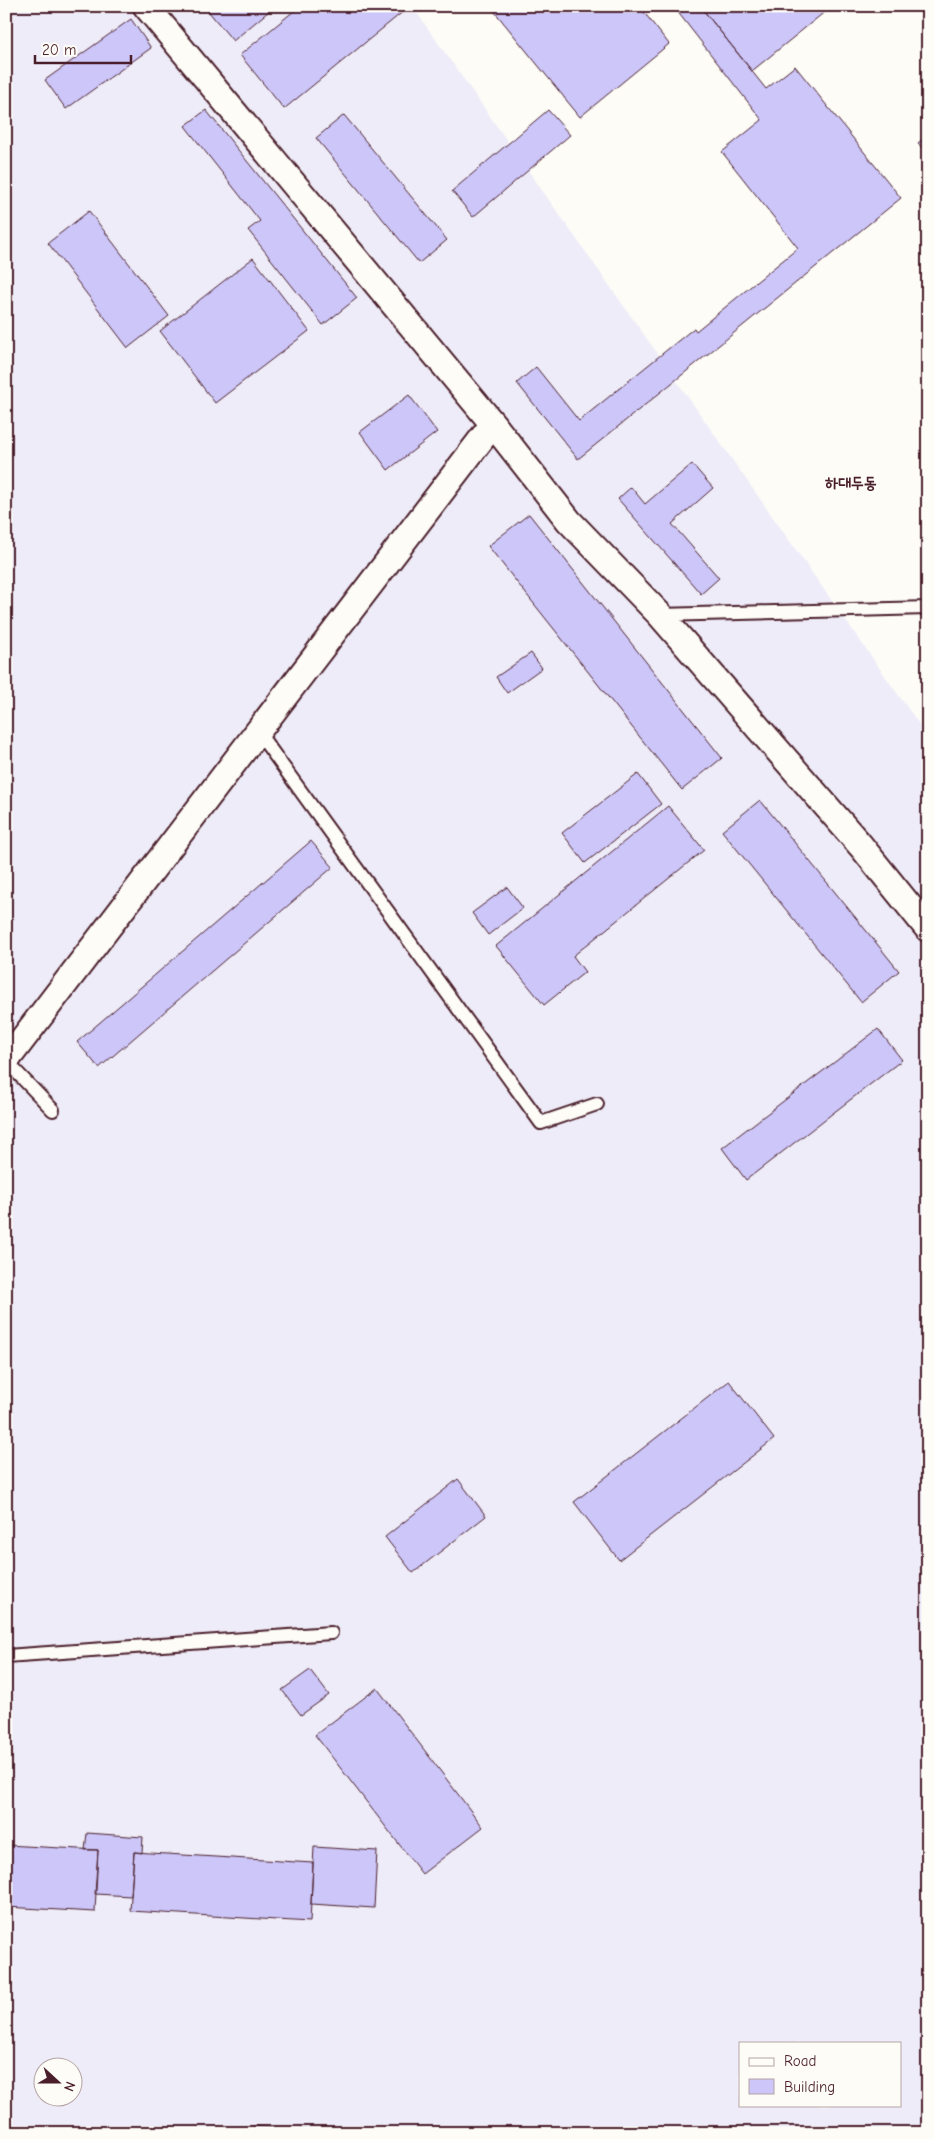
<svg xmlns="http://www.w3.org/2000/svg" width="934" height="2139" viewBox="0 0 934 2139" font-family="'Comic Neue','Poor Story',sans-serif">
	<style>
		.built { fill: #eeecf8; fill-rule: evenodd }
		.building { fill: #ccc6f9; stroke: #4a1f2b }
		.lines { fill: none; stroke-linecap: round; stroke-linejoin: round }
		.service-casing { stroke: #4a1f2b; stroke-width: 16 }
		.minor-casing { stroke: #4a1f2b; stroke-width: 29 }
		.service { stroke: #fdfcf7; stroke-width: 12 }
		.minor { stroke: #fdfcf7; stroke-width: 25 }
		.labels { text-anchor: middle; stroke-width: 5; stroke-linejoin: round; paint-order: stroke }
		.quarter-label { font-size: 16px; font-weight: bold; fill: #4a1f2b; stroke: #fdfcf7 }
	</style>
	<rect width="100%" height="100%" fill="#fdfcf7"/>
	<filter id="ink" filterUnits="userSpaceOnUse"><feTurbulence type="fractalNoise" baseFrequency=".02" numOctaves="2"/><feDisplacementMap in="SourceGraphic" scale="10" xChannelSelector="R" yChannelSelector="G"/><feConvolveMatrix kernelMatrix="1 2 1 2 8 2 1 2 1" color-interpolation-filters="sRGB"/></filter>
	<g filter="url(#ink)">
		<path class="built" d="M6,6H412L928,737V2133H6ZM740,2043H900V2105H740ZM42,2066H72V2096H42Z"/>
		<path class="building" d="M204,6H275L233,41Z
			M300,6H410L284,109L240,55Z
			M490,6H639L669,44L580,117Z
			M673,6H700L766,89L795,66L901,198L578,459L517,383L536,367L579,421L694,328L696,331L798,248L722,152L762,120Z
			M700,6H832L752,71Z
			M131,19L151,48L66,109L45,80Z
			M206,110L357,298L323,325L248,230L260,221L185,126Z
			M548,110L570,135L473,217L452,191Z
			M344,115L447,240L419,263L316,138Z
			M928,135V155L918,143Z
			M89,211L169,316L128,348L48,243Z
			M253,258L309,331L215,403L160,331Z
			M409,395L437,432L388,470L360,432Z
			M692,464L713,488L672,524L719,578L701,594L618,499L631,487L645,504Z
			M529,514L722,758L682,790L488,546Z
			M531,653L542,668L507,693L496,677Z
			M638,774L661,804L585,863L562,833Z
			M760,800L899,971L861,1002L722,831Z
			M668,806L704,850L573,956L585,972L544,1005L496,946Z
			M311,841L333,867L99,1068L77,1042Z
			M507,887L523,908L488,935L472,913Z
			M878,1029L902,1060L746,1180L722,1148Z
			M729,1381L774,1439L619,1560L574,1502Z
			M458,1479L486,1516L413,1573L385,1537Z
			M310,1670L329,1695L301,1715L282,1690Z
			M377,1688L483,1827L422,1874L315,1735Z
			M87,1833L143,1837L142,1853L134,1852L131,1896L95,1894L98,1850H85Z
			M6,1845L98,1850L95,1912L6,1907Z
			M314,1847L377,1851L374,1908L311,1904Z
			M134,1852L313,1863L310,1922L130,1911Z
			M252,2126L315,2131V2133H252Z"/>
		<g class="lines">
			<g class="service-casing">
				<path id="service" d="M660,615L928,608
					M258,732L541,1123L597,1104
					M6,1061L53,1110
					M6,1656L331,1633"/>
			</g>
			<g class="minor-casing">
				<path id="minor" d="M146,6L493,424L569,521L660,615L861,846L928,929
					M6,1061L493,424"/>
			</g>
			<use href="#service" class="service"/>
			<use href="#minor" class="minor"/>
		</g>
	</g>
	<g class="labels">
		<g class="quarter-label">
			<text x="851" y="488">하대두동</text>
		</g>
	</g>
	<rect width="934" height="2139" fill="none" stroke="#fdfcf7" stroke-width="25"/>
	<rect x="12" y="12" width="909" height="2114" fill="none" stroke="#4a1f2b" stroke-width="2" filter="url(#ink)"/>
	<rect x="739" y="2042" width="162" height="65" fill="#fdfcf7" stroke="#b5a4a5"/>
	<rect x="749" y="2058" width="25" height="8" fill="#fdfcf7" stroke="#b5a4a5"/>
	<text x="784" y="2066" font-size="15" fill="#4a1f2b">Road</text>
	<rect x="749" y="2079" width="25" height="15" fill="#ccc6f9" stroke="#b5a4a5"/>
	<text x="784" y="2092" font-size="15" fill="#4a1f2b">Building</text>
	<g transform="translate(58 2082) rotate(111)"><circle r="24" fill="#fdfcf7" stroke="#b5a4a5"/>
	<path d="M0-4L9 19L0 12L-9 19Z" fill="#4a1f2b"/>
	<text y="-8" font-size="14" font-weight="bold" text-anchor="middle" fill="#4a1f2b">N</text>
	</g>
	<path d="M35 55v8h96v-8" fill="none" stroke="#4a1f2b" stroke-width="2.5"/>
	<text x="42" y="55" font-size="15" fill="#4a1f2b" stroke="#fdfcf7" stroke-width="4" paint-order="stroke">20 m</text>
</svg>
